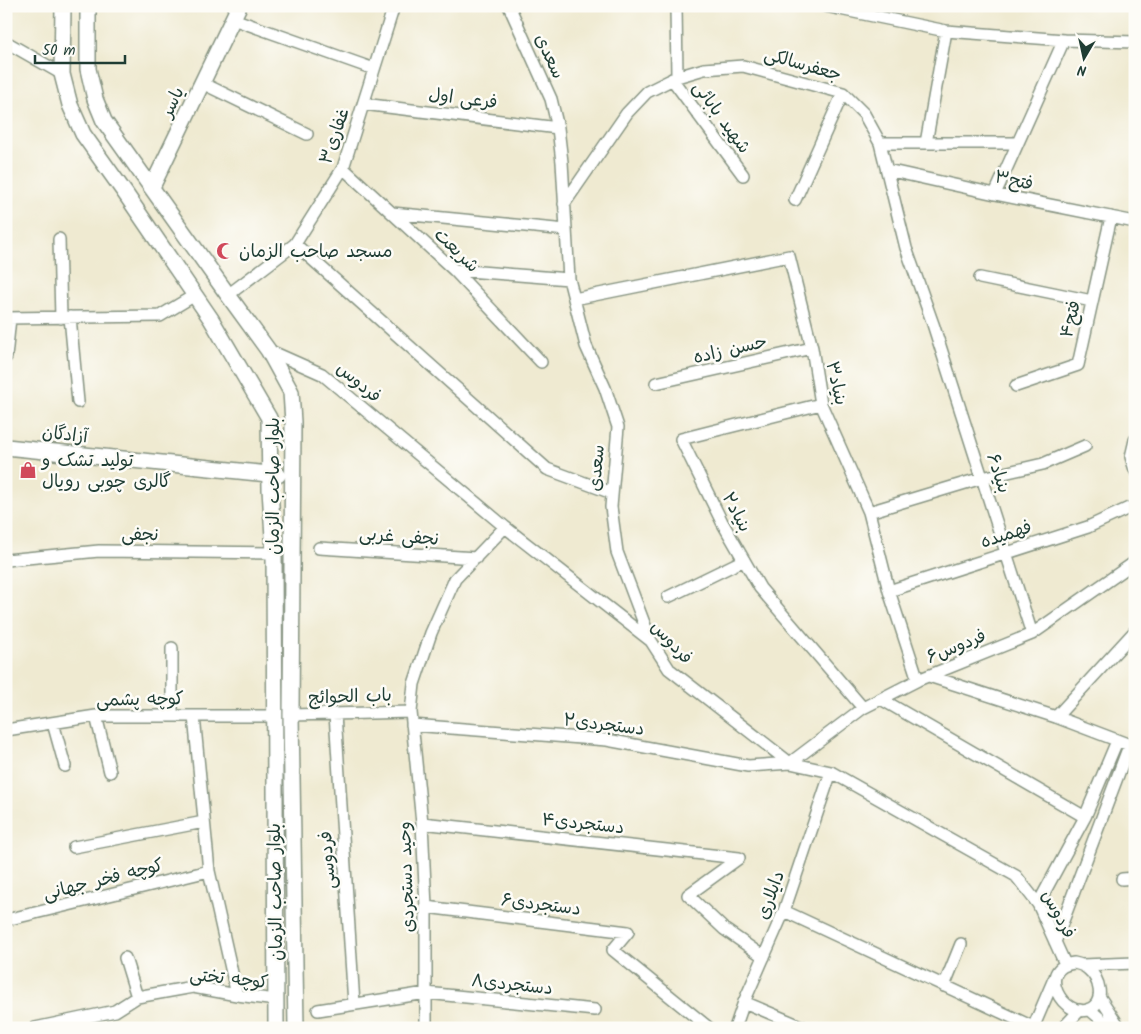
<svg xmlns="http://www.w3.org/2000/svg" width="1141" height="1034" viewBox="0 0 1141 1034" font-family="Kalam,'Playpen Sans Arabic',sans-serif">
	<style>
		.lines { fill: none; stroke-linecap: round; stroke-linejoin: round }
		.street-casing { stroke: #879482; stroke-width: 14 }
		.secondary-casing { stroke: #879482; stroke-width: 18 }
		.street { stroke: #fff; stroke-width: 11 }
		.secondary { stroke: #fff; stroke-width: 15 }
		.labels { text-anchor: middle; stroke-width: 5; stroke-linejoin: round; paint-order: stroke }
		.street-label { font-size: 18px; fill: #1f3d34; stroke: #fdfcf7 }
		.poi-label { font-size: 18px; fill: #1f3d34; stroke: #fdfcf7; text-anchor: start }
	</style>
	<rect width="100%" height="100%" fill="#fdfcf7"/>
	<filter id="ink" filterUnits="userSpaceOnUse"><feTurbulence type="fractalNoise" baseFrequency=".02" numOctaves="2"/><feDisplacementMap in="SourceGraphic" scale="10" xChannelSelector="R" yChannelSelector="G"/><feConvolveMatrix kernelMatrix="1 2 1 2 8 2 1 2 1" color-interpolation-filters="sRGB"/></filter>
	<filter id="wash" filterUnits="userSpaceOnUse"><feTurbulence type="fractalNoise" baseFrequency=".0096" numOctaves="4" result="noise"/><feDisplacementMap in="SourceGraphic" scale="20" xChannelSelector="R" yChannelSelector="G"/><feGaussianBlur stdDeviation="1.12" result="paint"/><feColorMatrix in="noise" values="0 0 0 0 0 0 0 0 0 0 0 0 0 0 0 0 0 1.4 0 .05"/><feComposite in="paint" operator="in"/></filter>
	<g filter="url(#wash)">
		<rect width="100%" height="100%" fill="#efead1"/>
	</g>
	<g filter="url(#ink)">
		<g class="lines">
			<g class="street-casing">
				<path id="street" d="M509,6L551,99L558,128L562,162L569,279L586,346L605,388L618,427L611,507L617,552L650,639
					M676,6L677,77
					M825,6L946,31L1064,40L1135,42
					M233,19L374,69
					M6,42L62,74
					M672,79L743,175
					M202,83L307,134
					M363,104L558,128
					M880,143H1018
					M926,143L946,31
					M343,168L454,270L541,362
					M887,170L995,194L1135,222
					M995,194L1064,40
					M795,200L843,93
					M564,204L627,113L647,92L677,77L704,69L743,66L843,93L864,114L880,143L906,248L933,324L1032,634
					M392,213L566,230
					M59,239L61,318
					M295,244L547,469L612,493
					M454,270L569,279
					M980,278L1092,301
					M228,295L295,244L343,168L394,6
					M574,299L789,256L812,348L821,404L869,512L889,591L918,680
					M70,317L78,402
					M6,318L160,316L195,295
					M268,350L322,374L505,527L651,641L669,669L790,763L831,772L1016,876L1038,904L1065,964
					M6,357L10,318
					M656,383L812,348
					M1016,386L1078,365L1111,217
					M821,404L681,439L722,522L760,588L863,708
					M1135,440L1131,457L1135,470
					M869,512L982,478L1043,464L1085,446
					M319,548L476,558
					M6,560L99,551L274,553
					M889,591L1088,527L1131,507
					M668,597L744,560
					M929,676L1056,717L1135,747
					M881,699L1085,817
					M335,714L354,1004
					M172,715V648
					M291,715L411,712
					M96,716L110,772
					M194,716L209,871L237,995
					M1056,717L1135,631
					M53,723L65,766
					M412,725L607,740L748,766L790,763
					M6,730L96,716H275
					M790,763L863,708L918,680L1032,634L1135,562
					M422,823L739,858
					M74,847L204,822
					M739,858L688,895L724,929L764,957
					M1122,879L1135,878
					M1038,904L1085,817L1117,741
					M426,907L628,932L613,950L709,1028
					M784,911L1033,1027
					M6,920L209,871
					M1055,942L1129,746
					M125,958L137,997
					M1074,963C1079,964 1084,965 1088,969C1099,978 1106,1001 1090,1009C1064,1021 1034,968 1074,963Z
					M1082,965L1135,963
					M944,986L961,944
					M1099,996L1120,1028
					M744,1002L805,1028
					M1089,1009L1111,1028
					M318,1010L426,993L595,1010
					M35,1028L115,1011L137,997L193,987L237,995L276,1000
					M426,1028V907L422,823L411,712L414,684L431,633L455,579L505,527
					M735,1028L744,1002L784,911L831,772
					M1033,1028L1054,979
					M1063,1028L1080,1010"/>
			</g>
			<g class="secondary-casing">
				<path id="secondary" d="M63,6L62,74L70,105L83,134L125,193L211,319L269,418L270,489L274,553L276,1028
					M88,6V69L95,99L104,121L228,295L268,350L291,392L293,422L291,715L296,1028
					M152,187L239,6
					M6,447L278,475"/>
			</g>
			<use href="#street" class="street"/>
			<use href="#secondary" class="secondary"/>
		</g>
	</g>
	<defs>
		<g id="mosque-bare" transform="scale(1.35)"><path d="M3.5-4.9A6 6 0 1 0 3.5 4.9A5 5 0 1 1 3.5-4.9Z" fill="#d1495b" stroke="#fdfcf7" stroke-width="2.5" paint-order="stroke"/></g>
		<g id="shop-bare" transform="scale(1.35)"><path d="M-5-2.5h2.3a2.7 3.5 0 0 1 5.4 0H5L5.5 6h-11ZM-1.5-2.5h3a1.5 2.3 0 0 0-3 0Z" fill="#d1495b" stroke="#fdfcf7" stroke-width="2.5" paint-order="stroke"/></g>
	</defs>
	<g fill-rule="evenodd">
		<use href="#mosque-bare" x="225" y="251"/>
		<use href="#shop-bare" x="28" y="470"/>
	</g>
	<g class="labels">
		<g class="street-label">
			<text transform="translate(550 56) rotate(65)" y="6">سعدی</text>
			<text transform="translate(803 64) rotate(16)" y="6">جعفرسالکی</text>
			<text transform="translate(463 98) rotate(7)" y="6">فرعی اول</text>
			<text transform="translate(172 102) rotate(-64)" y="6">یاسر</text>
			<text transform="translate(722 117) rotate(54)" y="6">شهید بابائی</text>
			<text transform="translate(334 136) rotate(-71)" y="6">غفاری۳</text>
			<text transform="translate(1014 180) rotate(12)" y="6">فتح۳</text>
			<text transform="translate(457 250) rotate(44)" y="6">شریعت</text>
			<text transform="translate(1070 319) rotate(-77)" y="6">فتح۴</text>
			<text transform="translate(730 349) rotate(-13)" y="6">حسن زاده</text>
			<text transform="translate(359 382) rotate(40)" y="6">فردوس</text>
			<text transform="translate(837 383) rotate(77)" y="6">بنیاد۳</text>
			<text transform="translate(65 434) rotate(6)" y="6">آزادگان</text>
			<text transform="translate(596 468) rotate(-85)" y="6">سعدی</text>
			<text transform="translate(999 473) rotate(72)" y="6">بنیاد۶</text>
			<text transform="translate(273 486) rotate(-90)" y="6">بلوار صاحب الزمان</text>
			<text transform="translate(737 512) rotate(62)" y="6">بنیاد۲</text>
			<text transform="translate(140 534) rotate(1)" y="6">نجفی</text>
			<text transform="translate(1006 534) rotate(-18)" y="6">فهمیده</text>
			<text transform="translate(399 536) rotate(4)" y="6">نجفی غربی</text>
			<text transform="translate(672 642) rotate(47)" y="6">فردوس</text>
			<text transform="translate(956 646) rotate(-22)" y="6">فردوس۶</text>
			<text transform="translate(350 696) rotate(-2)" y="6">باب الحوائج</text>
			<text transform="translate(140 699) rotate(-1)" y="6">کوچه پشمی</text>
			<text transform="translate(604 724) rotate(7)" y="6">دستجردی۲</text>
			<text transform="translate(583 823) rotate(6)" y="6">دستجردی۴</text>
			<text transform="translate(327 860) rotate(-94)" y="6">فردوسی</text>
			<text transform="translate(406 877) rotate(-92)" y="6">وحید دستجردی</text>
			<text transform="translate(103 879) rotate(-14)" y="6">کوچه فخر جهانی</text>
			<text transform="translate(275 892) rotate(-91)" y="6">بلوار صاحب الزمان</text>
			<text transform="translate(770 895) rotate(-70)" y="6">دایلاری</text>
			<text transform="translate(541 904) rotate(7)" y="6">دستجردی۶</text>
			<text transform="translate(1059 914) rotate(62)" y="6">فردوس</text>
			<text transform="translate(229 978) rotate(6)" y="6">کوچه تختی</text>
			<text transform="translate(512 984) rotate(6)" y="6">دستجردی۸</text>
		</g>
		<g class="poi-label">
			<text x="239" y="257">مسجد صاحب الزمان</text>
			<text x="42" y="466">تولید تشک و<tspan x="42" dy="21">گالری چوبی رویال</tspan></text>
		</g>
	</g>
	<rect width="1141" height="1034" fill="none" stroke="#fdfcf7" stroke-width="25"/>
	<g transform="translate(1084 58) rotate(189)" stroke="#fdfcf7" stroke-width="4" paint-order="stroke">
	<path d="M0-4L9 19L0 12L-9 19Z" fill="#1f3d34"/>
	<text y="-8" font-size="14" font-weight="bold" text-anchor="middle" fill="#1f3d34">N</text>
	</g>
	<path d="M35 55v8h90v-8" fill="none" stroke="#1f3d34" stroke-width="2.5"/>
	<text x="42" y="55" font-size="15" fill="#1f3d34" stroke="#fdfcf7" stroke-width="4" paint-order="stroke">50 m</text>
</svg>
